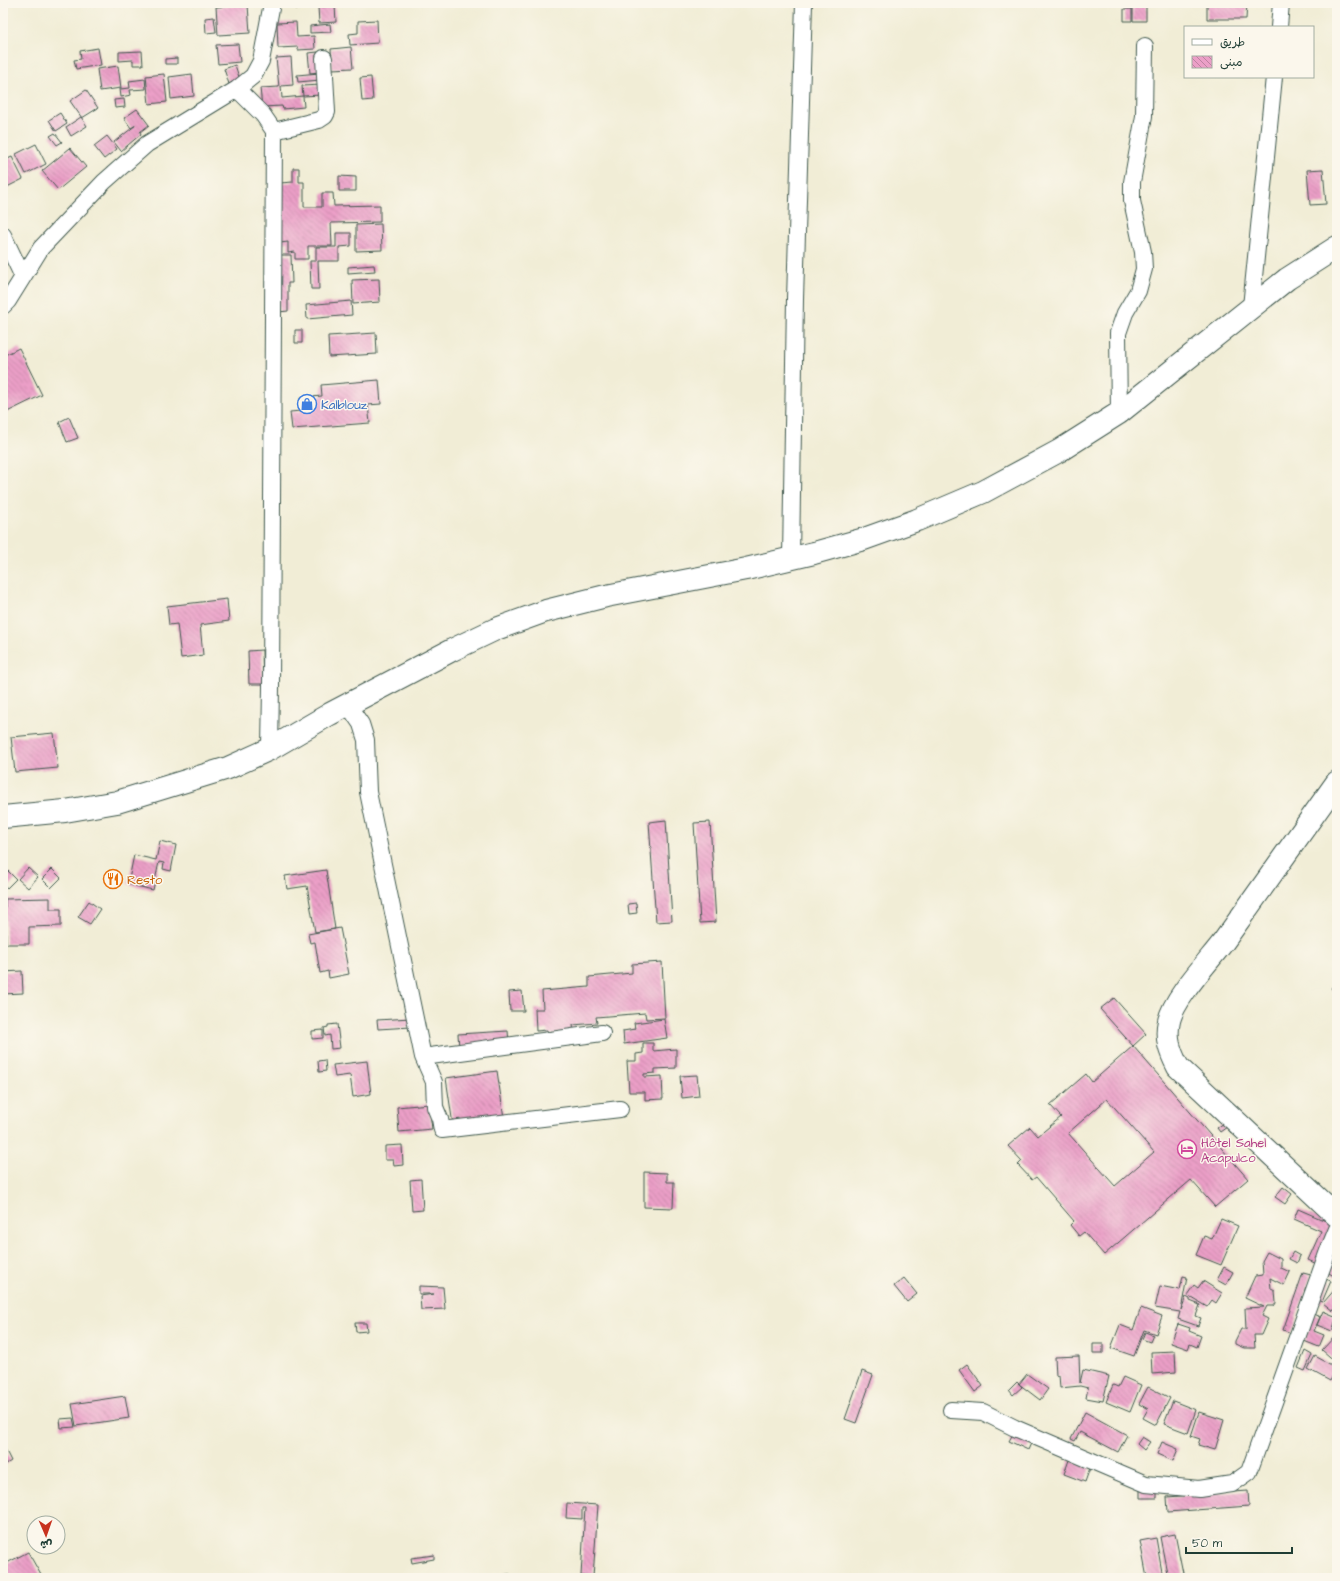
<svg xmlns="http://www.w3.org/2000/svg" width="1340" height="1581" viewBox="0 0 1340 1581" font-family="'Architects Daughter','Playpen Sans Arabic',sans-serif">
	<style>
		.building { fill: url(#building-back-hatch); fill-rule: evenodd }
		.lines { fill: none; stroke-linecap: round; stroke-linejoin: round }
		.minor-casing { stroke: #3e574c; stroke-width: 18 }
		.secondary-casing { stroke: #3e574c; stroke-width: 24 }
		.minor { stroke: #fff; stroke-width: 16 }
		.secondary { stroke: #fff; stroke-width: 22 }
		.labels { text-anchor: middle; stroke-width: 3; stroke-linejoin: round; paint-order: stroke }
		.shop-label { font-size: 13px; fill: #366cbe; stroke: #fbf7ec; text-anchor: start }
		.food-label { font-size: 13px; fill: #c56008; stroke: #fbf7ec; text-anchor: start }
		.hotel-label { font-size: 13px; fill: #b23c85; stroke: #fbf7ec; text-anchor: start }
	</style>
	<defs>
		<pattern id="building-back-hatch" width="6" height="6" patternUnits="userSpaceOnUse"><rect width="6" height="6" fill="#eb9fc7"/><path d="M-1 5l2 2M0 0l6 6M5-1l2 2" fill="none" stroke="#be83a2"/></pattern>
	</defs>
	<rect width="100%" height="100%" fill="#fbf7ec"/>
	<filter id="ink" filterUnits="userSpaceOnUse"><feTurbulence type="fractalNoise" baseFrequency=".025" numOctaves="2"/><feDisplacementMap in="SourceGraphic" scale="8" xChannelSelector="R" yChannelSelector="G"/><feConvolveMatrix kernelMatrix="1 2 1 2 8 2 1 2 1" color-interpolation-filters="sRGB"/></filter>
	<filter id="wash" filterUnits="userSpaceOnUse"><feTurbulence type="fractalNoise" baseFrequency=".012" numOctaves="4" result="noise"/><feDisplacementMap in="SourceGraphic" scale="16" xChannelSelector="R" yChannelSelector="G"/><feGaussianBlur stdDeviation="0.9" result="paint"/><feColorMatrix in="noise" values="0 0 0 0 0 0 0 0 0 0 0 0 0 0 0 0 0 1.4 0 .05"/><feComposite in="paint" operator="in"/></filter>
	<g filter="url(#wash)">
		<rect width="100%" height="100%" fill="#f1edd6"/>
		<g id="blocks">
			<path class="building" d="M294,3H312V7L295,9Z
				M1133,3H1146V21H1133Z
				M1207,3H1247L1246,19H1207Z
				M248,5L250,33L218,35L216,7Z
				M335,6L336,22L319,23L318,7Z
				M1124,9H1132V21H1124Z
				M214,17L216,32L206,33L205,18Z
				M377,20L378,43L350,45L349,34L358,33V21Z
				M296,22L297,37L314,36L315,49L298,50V47L278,48L277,23Z
				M330,24L331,32L310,33V26Z
				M238,44L240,62L218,64L216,45Z
				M351,47L353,68L332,69L331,49Z
				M98,48L101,65L76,69L74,60L81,59L80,51Z
				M142,51L143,65H133V60L119,61V52Z
				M318,52L320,72L310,73L308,53Z
				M291,57L293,85L281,86L282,98L303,96L304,107L283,109L282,106L262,107L260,88L279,87L276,58Z
				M177,58V64H165V59Z
				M235,65L240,80L229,84L224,69Z
				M118,66L121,88L100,91L97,69Z
				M319,73L320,80L298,82L297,75Z
				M164,74L167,102L149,104L146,76Z
				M192,74L194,96L171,99L169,77Z
				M371,77L373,100L362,101L360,78Z
				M145,79L146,89L130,90L131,95L121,97L120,89L130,88L129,81Z
				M321,85V95L303,96L302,86Z
				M86,90L98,108L82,118L70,101Z
				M124,99L125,107L115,108L114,100Z
				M137,109L149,125L140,132L141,134L121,151L114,142L136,125L131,128L124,118Z
				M60,113L67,124L56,131L49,120Z
				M81,117L87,126L71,136L66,127Z
				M55,133L62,142L57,145L50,136Z
				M107,136L117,149L104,159L94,146Z
				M36,144L46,164L26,174L16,154Z
				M70,148L86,167L58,190L42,171Z
				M12,157L23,179L3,189V161Z
				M293,168H299V182H304V207H322V193H333L334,206L380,205V222L331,223L332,246H308V259H295V252L288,253V242L280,243V183L293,182Z
				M1323,169L1326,204L1310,205L1307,170Z
				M339,176L356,177V191H339Z
				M381,224L382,250L356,251V225Z
				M336,233H351V246L339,247V261H318L319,289H311L310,261H316V247H336Z
				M278,255H291L292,283H288V311L279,312Z
				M374,265L375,271L348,273V267Z
				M379,279L380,302L353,304L352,280Z
				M351,301L352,315L307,319L306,305Z
				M295,330H302V343H295Z
				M376,333L377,354L329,357L328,336Z
				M19,348L42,395L3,414V356Z
				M379,380L381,404L368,405L370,423L292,429L290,412L301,411L300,398L322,396L321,385Z
				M69,417L78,438L67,442L59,422Z
				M227,599L229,621L200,625L203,655L181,658L177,624L169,625L167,606Z
				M262,650L263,684H249L248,651Z
				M54,733L58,768L15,772L11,737Z
				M666,820L672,921L656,922L649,822Z
				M710,822L716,922L700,923L694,823Z
				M160,841L176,845L171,871L163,869L164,863L159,862L153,890L128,884L134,855L156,860Z
				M28,868L38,877L28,888L18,879Z
				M52,869L61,878L51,888L42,879Z
				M326,870L335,929L315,932L307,886L287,889L285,876Z
				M8,871L16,879L7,888L3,884V876Z
				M50,898V909H61V926L29,927V944H6L5,899Z
				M89,901L100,909L90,924L78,917Z
				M636,903L637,913L629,914L628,904Z
				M340,928L349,974L329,978L328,971L320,973L315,942L310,943L308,934Z
				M662,962L665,1018L646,1019L645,1013L596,1017L597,1023L573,1025L574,1033L548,1035L547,1030L536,1031L535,1009H543L542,991L589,987V977L632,973V964Z
				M22,971L23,993L3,994V972Z
				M1337,982V995L1331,988Z
				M522,991L524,1011H510L509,992Z
				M1114,998L1146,1034L1133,1046L1100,1009Z
				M411,1018V1027L378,1029L377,1020Z
				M664,1019L667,1038L624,1044L623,1031L635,1029L634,1023Z
				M337,1024L340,1048L331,1049L330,1035L325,1036L324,1028L328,1027V1025Z
				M323,1030V1038L312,1039V1031Z
				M508,1031L509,1044L459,1047L458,1034Z
				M643,1043H653V1051L676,1049V1068L655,1069V1073L644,1074V1077L662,1076L663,1099L645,1100V1092H629L627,1061H636V1054L643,1053Z
				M1133,1046L1248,1179L1215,1207L1191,1180L1104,1255L1084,1232L1079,1236L1070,1225L1074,1221L1036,1177L1032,1180L1018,1165L1022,1161L1008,1146L1030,1127L1038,1136L1061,1117L1050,1105L1086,1074L1092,1082ZM1107,1099L1154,1152L1115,1186L1068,1133Z
				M325,1060L326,1071L319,1072L318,1061Z
				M367,1061L371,1094L353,1097L350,1075L335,1077L333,1065Z
				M497,1071L504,1118L453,1125L446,1078Z
				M697,1075L699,1096L682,1098L680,1076Z
				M429,1104L432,1129L399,1132L397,1107Z
				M1227,1121L1244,1125L1231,1133L1227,1127L1220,1132L1217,1128Z
				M402,1145L403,1165L394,1166L393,1160H385V1146Z
				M644,1172L667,1173V1182H674L673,1208L644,1207Z
				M421,1179L423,1210L412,1211L410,1180Z
				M1283,1187L1292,1194L1285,1204L1275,1197Z
				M1298,1209L1335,1225L1317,1264L1308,1260L1321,1231L1294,1219Z
				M1221,1219L1238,1226L1221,1265L1196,1255L1204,1236L1212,1239Z
				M1267,1252L1281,1259V1268L1290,1272L1284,1285L1270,1278L1271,1289L1275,1291L1276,1303L1274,1306H1267L1262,1316L1268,1319L1261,1335H1254L1255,1348H1244L1235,1344V1341L1241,1329H1246L1245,1308L1264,1307L1245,1298L1255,1276L1263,1275L1262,1261Z
				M1293,1252L1300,1256L1297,1263L1289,1259Z
				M1334,1253L1337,1255V1278L1324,1270Z
				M1224,1267L1233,1272L1226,1285L1217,1280Z
				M1303,1273L1311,1275L1291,1333L1283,1330Z
				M1183,1276L1187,1277L1181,1310L1186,1297L1190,1299V1301L1200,1305L1196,1316L1201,1318L1198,1326L1178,1319L1180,1312L1155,1308L1160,1286L1180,1290Z
				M904,1278L917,1294L907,1302L894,1286Z
				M1326,1279L1331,1281L1322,1302L1317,1300Z
				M1203,1281L1222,1293L1216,1303L1212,1300L1207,1307L1187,1295L1194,1285L1198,1288Z
				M419,1286L443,1287L445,1309L421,1310L420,1296L434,1294H419Z
				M1337,1287V1306L1333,1311L1323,1303Z
				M1141,1308L1162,1316L1156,1334L1144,1330L1134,1356L1111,1348L1120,1325L1133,1330Z
				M1323,1311L1337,1317L1332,1331L1317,1325Z
				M1311,1313L1320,1317L1314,1331L1324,1335L1319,1347L1304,1341L1309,1329L1305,1327Z
				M355,1323H366L367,1331L356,1332Z
				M1178,1324L1190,1328L1189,1331L1201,1336L1197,1347L1190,1344L1188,1349L1171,1343Z
				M1145,1332L1153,1335L1150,1342L1142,1339Z
				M1335,1336L1337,1338V1363L1322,1350Z
				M1093,1344H1103V1353H1093Z
				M1175,1351L1176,1372L1152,1374L1151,1352Z
				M1305,1351L1312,1355L1305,1371L1298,1368Z
				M1079,1356L1080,1383L1083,1370L1109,1376L1103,1401L1086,1398L1088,1388L1080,1386L1060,1388L1059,1375L1056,1376L1055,1357Z
				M1315,1356L1337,1368L1330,1381L1308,1369Z
				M967,1364L983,1386L975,1392L959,1370Z
				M862,1371L873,1375L856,1423L845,1419Z
				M1027,1374L1048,1389L1040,1400L1019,1384Z
				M1123,1377L1141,1385L1130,1412L1106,1402L1113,1385L1118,1387Z
				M1017,1382L1022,1387L1013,1395L1009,1390Z
				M1148,1387L1170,1398L1156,1425L1143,1418L1148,1409L1139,1404Z
				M125,1396L129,1418L76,1426L72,1404Z
				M1173,1401L1196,1410L1188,1433L1164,1424Z
				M1085,1412L1127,1435L1118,1452L1080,1432L1075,1441L1071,1439Z
				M1199,1412L1224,1420L1215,1450L1198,1445L1200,1439L1191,1436Z
				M73,1418L75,1427L61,1428L60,1419Z
				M1014,1432L1032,1441L1028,1450L1009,1441Z
				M1142,1437L1150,1442L1144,1450L1137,1444Z
				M1162,1442L1178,1449L1173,1461L1157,1454Z
				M3,1445L11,1461L3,1466Z
				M1069,1460L1090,1468L1085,1482L1064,1474Z
				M1140,1489H1157V1498H1140Z
				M1248,1491L1249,1506L1168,1512L1167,1497Z
				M567,1503L598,1505L593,1577L581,1576L585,1508H582V1519L566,1518Z
				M1175,1534L1184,1578H1168L1160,1537Z
				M1156,1538L1163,1578H1147L1140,1541Z
				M28,1552L41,1575L36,1578H10L9,1576L3,1578V1565Z
				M434,1555V1559L412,1563L411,1558Z
				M510,1574L511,1578H499V1575Z"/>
		</g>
	</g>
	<g filter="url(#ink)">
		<use href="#blocks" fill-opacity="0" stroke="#3e574c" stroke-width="1"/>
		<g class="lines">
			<g class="minor-casing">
				<path id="minor" d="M1279,27L1281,3
					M237,89L263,115L274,131L271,687L270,749
					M274,131L319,120L325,116L327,112L324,58
					M3,235L23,277
					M3,306L8,301L41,248L104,182L147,144L237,89L253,76L261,61L272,3
					M1251,307L1274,77
					M1119,413L1118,333L1125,313L1138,291L1144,269L1143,252L1132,201V182L1144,116L1145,46
					M791,558L795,299L804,3
					M348,705L361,724L366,740L368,792L423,1057L602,1033
					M423,1057L434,1082L435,1107L440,1119L442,1130L620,1109
					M951,1410L983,1412L1015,1428L1146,1484L1199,1489L1232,1484L1249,1472L1328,1251L1337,1229"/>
			</g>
			<g class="secondary-casing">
				<path id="secondary" d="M1337,782C1299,835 1262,888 1224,941C1209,961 1174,998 1169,1021C1165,1038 1170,1052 1178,1067L1337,1216
					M3,817L65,811L117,802L228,768L270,749L330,714L452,650L496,629L546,611L606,596L746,569L814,553L864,539L917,520L983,492L1059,451L1119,413L1287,279L1337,247"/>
			</g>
			<use href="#minor" class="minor"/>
			<use href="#secondary" class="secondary"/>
		</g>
	</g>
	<defs>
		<g id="shop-ring" transform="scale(1)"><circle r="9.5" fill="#fbf7ec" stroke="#3f7fe0" stroke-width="1.5"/><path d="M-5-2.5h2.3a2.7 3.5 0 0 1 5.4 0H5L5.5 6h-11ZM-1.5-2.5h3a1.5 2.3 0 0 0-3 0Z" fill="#3f7fe0"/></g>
		<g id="restaurant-ring" transform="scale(1)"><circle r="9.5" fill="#fbf7ec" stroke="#e8710a" stroke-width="1.5"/><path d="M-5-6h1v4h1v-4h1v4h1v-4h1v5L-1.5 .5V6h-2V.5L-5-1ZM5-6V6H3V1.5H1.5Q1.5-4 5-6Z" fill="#e8710a"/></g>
		<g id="hotel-ring" transform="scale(1)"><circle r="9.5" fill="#fbf7ec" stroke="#d1479c" stroke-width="1.5"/><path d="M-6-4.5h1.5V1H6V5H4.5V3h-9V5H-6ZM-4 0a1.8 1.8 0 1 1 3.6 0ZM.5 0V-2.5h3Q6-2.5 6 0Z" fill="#d1479c"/></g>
	</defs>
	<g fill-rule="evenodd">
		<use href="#shop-ring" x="307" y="404"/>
		<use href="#restaurant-ring" x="113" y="879"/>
		<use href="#hotel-ring" x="1187" y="1149"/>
	</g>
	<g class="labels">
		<g class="shop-label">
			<text x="321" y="409">Kalblouz</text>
		</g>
		<g class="food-label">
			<text x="127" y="884">Resto</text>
		</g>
		<g class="hotel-label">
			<text x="1201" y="1147">Hôtel Sahel<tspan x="1201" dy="15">Acapulco</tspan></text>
		</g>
	</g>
	<rect width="1340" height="1581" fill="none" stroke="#fbf7ec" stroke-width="16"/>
	<rect x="1184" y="26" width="130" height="52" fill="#fbf7ec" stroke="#a3ada2"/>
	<rect x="1192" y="39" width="20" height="6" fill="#ffffff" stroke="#a3ada2"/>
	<text x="1220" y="46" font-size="12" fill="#1f3d34">طريق</text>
	<rect x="1192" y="56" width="20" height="12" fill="url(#building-back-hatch)" stroke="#a3ada2"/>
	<text x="1220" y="66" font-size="12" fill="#1f3d34">مبنى</text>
	<g transform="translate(46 1535) rotate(178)"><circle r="19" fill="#fbf7ec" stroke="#a3ada2"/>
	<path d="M0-3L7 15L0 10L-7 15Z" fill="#c8321e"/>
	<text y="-6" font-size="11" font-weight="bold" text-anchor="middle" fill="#1f3d34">ش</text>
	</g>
	<path d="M1186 1547v6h106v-6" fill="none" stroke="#1f3d34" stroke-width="2"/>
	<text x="1192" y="1547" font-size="12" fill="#1f3d34" stroke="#fbf7ec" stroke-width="3" paint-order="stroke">50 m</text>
</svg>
